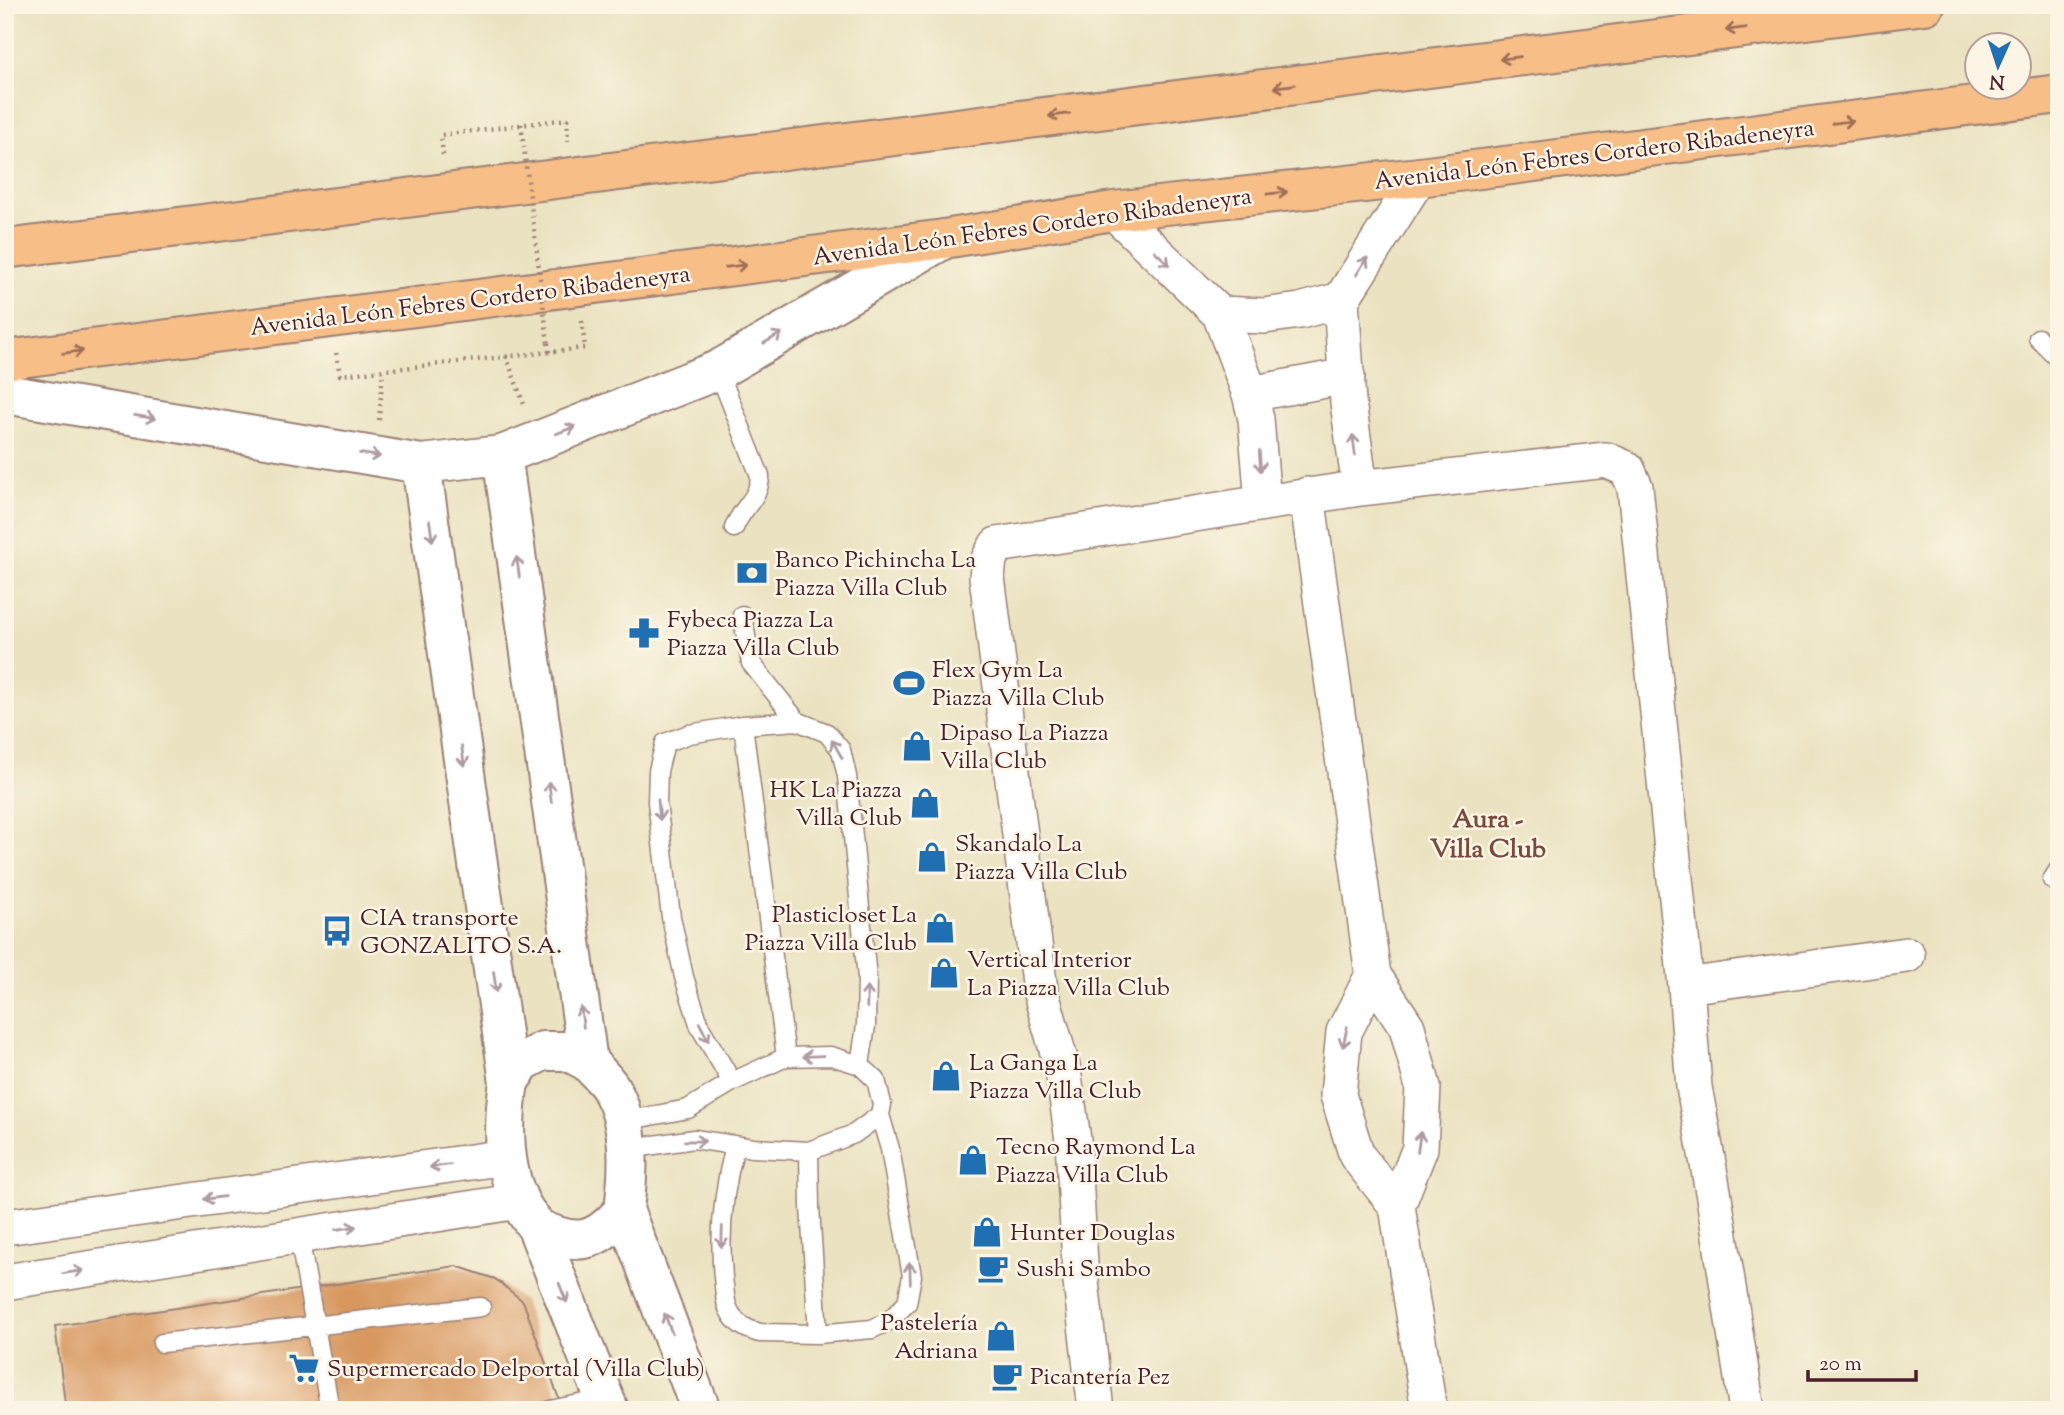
<svg xmlns="http://www.w3.org/2000/svg" width="2064" height="1415" viewBox="0 0 2064 1415" font-family="'Sorts Mill Goudy',serif">
	<style>
		.building { fill: #d8975f }
		.lines { fill: none; stroke-linecap: round; stroke-linejoin: round }
		.service-casing { stroke: #9a8076; stroke-width: 21 }
		.minor-casing { stroke: #9a8076; stroke-width: 38 }
		.tertiary-casing { stroke: #9a8076; stroke-width: 42 }
		.trunk-casing { stroke: #9a8076; stroke-width: 42 }
		.path { stroke: #9a8076; stroke-width: 4.5; stroke-dasharray: 2 5; stroke-linecap: butt }
		.service { stroke: #fff; stroke-width: 18 }
		.minor { stroke: #fff; stroke-width: 35 }
		.tertiary { stroke: #fff; stroke-width: 38 }
		.trunk { stroke: #f7be87; stroke-width: 38 }
		.path-bridge { stroke: #9a8076; stroke-width: 4.5; stroke-dasharray: 2 5; stroke-linecap: butt }
		.oneway { stroke: #a06e59 }
		.oneway2 { stroke: #ae9aa0 }
		.labels { text-anchor: middle; stroke-width: 5; stroke-linejoin: round; paint-order: stroke }
		.street-label { font-size: 24px; fill: #4a1f2b; stroke: #fcf5e5 }
		.poi-label { font-size: 24px; fill: #4a1f2b; stroke: #fcf5e5; text-anchor: start }
		.neighbourhood-label { font-size: 26px; font-weight: bold; fill: #7c493d; stroke: #fcf5e5 }
	</style>
	<rect width="100%" height="100%" fill="#fcf5e5"/>
	<filter id="ink" filterUnits="userSpaceOnUse"><feTurbulence type="fractalNoise" baseFrequency=".0143" numOctaves="2"/><feDisplacementMap in="SourceGraphic" scale="14" xChannelSelector="R" yChannelSelector="G"/><feConvolveMatrix kernelMatrix="1 2 1 2 8 2 1 2 1" color-interpolation-filters="sRGB"/></filter>
	<filter id="wash" filterUnits="userSpaceOnUse"><feTurbulence type="fractalNoise" baseFrequency=".00686" numOctaves="4" result="noise"/><feDisplacementMap in="SourceGraphic" scale="28" xChannelSelector="R" yChannelSelector="G"/><feGaussianBlur stdDeviation="1.57" result="paint"/><feColorMatrix in="noise" values="0 0 0 0 0 0 0 0 0 0 0 0 0 0 0 0 0 1.4 0 .05"/><feComposite in="paint" operator="in"/></filter>
	<g filter="url(#wash)">
		<rect width="100%" height="100%" fill="#eae2c0"/>
		<g id="blocks">
			<path class="building" d="M456,1266L495,1279L523,1301L563,1410H66L55,1326Z"/>
		</g>
	</g>
	<g filter="url(#ink)">
		<use href="#blocks" fill-opacity="0" stroke="#9a8076" stroke-width="2"/>
		<g class="lines">
			<g class="service-casing">
				<path id="service" d="M2038,338L2059,359
					M718,370L760,476C760,498 741,508 734,528
					M742,615L751,663L797,721
					M743,725L786,1057
					M2052,880L2059,869
					M732,1082L700,1027L684,977L671,917L657,802L658,771L665,743L689,734L743,725L797,721L827,733L841,750L847,776L867,978L866,1026L860,1065
					M624,1121L688,1109L732,1082L786,1057L831,1056L860,1065L876,1080L882,1104L880,1115L854,1134L809,1151L753,1148L694,1139L628,1149
					M735,1146C723,1191 718,1239 724,1286C725,1295 725,1304 730,1312C736,1324 747,1330 760,1333L818,1334L872,1329L889,1321L907,1303L912,1276L890,1149L880,1115
					M809,1151L810,1207L818,1334
					M299,1236L330,1410
					M162,1343L481,1307
					M550,1410L605,1399"/>
			</g>
			<g class="minor-casing">
				<path id="minor" d="M1113,211L1220,314L1250,394L1256,419L1263,502
					M1220,314L1264,316L1300,311L1341,300
					M1250,394L1347,376
					M1360,488L1348,402L1341,300L1419,177
					M1307,495L1373,975L1407,1027L1423,1087L1420,1148L1397,1206
					M1373,975L1344,1032L1338,1095L1357,1156L1397,1206L1429,1410
					M1686,986L1907,955
					M5,1227L507,1157
					M5,1282L519,1201
					M1096,1410L1081,1282L1073,1140L1063,1070L1040,990L987,577L989,559L997,545L1360,488L1606,460L1627,469L1635,487L1686,986L1694,1087L1714,1197L1747,1410"/>
			</g>
			<g class="tertiary-casing">
				<path id="tertiary" d="M5,394L421,464L502,455L718,370L944,239
					M502,455L588,1062C595,1070 604,1078 610,1087C632,1124 629,1169 624,1210L701,1410
					M421,464L509,1082C503,1121 502,1164 519,1200C523,1210 531,1219 537,1228L609,1410
					M509,1082L522,1062L543,1051H567L588,1062
					M537,1228C577,1247 595,1244 624,1210"/>
			</g>
			<g class="trunk-casing">
				<path id="trunk" d="M5,249L1925,5
					M5,360L944,239L1113,211L1419,177L2059,94"/>
			</g>
			<path class="path" d="M521,124L522,132
				M443,155L441,135L567,119L568,141
				M548,343L549,352
				M336,353L340,375L585,348L582,321
				M506,356L525,407
				M379,420L383,371"/>
			<use href="#service" class="service"/>
			<use href="#minor" class="minor"/>
			<use href="#tertiary" class="tertiary"/>
			<use href="#trunk" class="trunk"/>
			<path class="path-bridge" d="M522,132L548,343"/>
		</g>
		<defs><path id="oneway-shaft" d="M-6 0H5M1.5-3L5.5 0L1.5 3" fill="none" stroke-width="1.6" stroke-linecap="round" stroke-linejoin="round" transform="scale(1.75)"/></defs>
		<g class="oneway">
			<use href="#oneway-shaft" transform="translate(1736 29) rotate(173)"/>
			<use href="#oneway-shaft" transform="translate(1510 58) rotate(173)"/>
			<use href="#oneway-shaft" transform="translate(1284 86) rotate(173)"/>
			<use href="#oneway-shaft" transform="translate(1059 115) rotate(173)"/>
			<use href="#oneway-shaft" transform="translate(1843 122) rotate(-7)"/>
			<use href="#oneway-shaft" transform="translate(1277 193) rotate(-6)"/>
			<use href="#oneway-shaft" transform="translate(736 266) rotate(-7)"/>
			<use href="#oneway-shaft" transform="translate(73 352) rotate(-7)"/>
		</g>
		<g class="oneway2">
			<use href="#oneway-shaft" transform="translate(1162 258) rotate(44)"/>
			<use href="#oneway-shaft" transform="translate(1362 266) rotate(-58)"/>
			<use href="#oneway-shaft" transform="translate(773 338) rotate(-30)"/>
			<use href="#oneway-shaft" transform="translate(145 417) rotate(9)"/>
			<use href="#oneway-shaft" transform="translate(566 430) rotate(-21)"/>
			<use href="#oneway-shaft" transform="translate(1354 445) rotate(-97)"/>
			<use href="#oneway-shaft" transform="translate(370 455) rotate(9)"/>
			<use href="#oneway-shaft" transform="translate(1260 461) rotate(86)"/>
			<use href="#oneway-shaft" transform="translate(431 531) rotate(82)"/>
			<use href="#oneway-shaft" transform="translate(518 567) rotate(-98)"/>
			<use href="#oneway-shaft" transform="translate(837 749) rotate(-120)"/>
			<use href="#oneway-shaft" transform="translate(463 756) rotate(82)"/>
			<use href="#oneway-shaft" transform="translate(550 792) rotate(-98)"/>
			<use href="#oneway-shaft" transform="translate(659 810) rotate(84)"/>
			<use href="#oneway-shaft" transform="translate(495 982) rotate(82)"/>
			<use href="#oneway-shaft" transform="translate(867 997) rotate(-89)"/>
			<use href="#oneway-shaft" transform="translate(582 1017) rotate(-98)"/>
			<use href="#oneway-shaft" transform="translate(704 1032) rotate(63)"/>
			<use href="#oneway-shaft" transform="translate(1345 1037) rotate(102)"/>
			<use href="#oneway-shaft" transform="translate(813 1056) rotate(178)"/>
			<use href="#oneway-shaft" transform="translate(695 1141) rotate(1)"/>
			<use href="#oneway-shaft" transform="translate(1419 1142) rotate(-82)"/>
			<use href="#oneway-shaft" transform="translate(440 1166) rotate(172)"/>
			<use href="#oneway-shaft" transform="translate(214 1198) rotate(172)"/>
			<use href="#oneway-shaft" transform="translate(346 1228) rotate(-9)"/>
			<use href="#oneway-shaft" transform="translate(722 1237) rotate(92)"/>
			<use href="#oneway-shaft" transform="translate(73 1272) rotate(-9)"/>
			<use href="#oneway-shaft" transform="translate(910 1273) rotate(-92)"/>
			<use href="#oneway-shaft" transform="translate(563 1293) rotate(68)"/>
			<use href="#oneway-shaft" transform="translate(668 1323) rotate(-111)"/>
		</g>
	</g>
	<defs>
		<g id="bank-bare" transform="scale(2.415)"><path d="M-6-4H6V4H-6ZM0-2.3a2.3 2.3 0 1 0 0 4.6a2.3 2.3 0 1 0 0-4.6Z" fill="#1f6fb2" stroke="#fcf5e5" stroke-width="2.5" paint-order="stroke"/></g>
		<g id="pharmacy-bare" transform="scale(2.415)"><path d="M-2-6h4v4h4v4h-4v4h-4v-4h-4v-4h4Z" fill="#1f6fb2" stroke="#fcf5e5" stroke-width="2.5" paint-order="stroke"/></g>
		<g id="stadium-bare" transform="scale(2.415)"><path d="M0-5a6.5 5 0 1 0 0 10a6.5 5 0 1 0 0-10ZM-3.5-1.8h7v3.6h-7Z" fill="#1f6fb2" stroke="#fcf5e5" stroke-width="2.5" paint-order="stroke"/></g>
		<g id="shop-bare" transform="scale(2.415)"><path d="M-5-2.5h2.3a2.7 3.5 0 0 1 5.4 0H5L5.5 6h-11ZM-1.5-2.5h3a1.5 2.3 0 0 0-3 0Z" fill="#1f6fb2" stroke="#fcf5e5" stroke-width="2.5" paint-order="stroke"/></g>
		<g id="bus-bare" transform="scale(2.415)"><path d="M-5-6H5V4H4V6H2V4H-2V6H-4V4H-5ZM-3.5-4V0h7V-4ZM-3.5 1.2v1.5H-2V1.2ZM2 1.2v1.5H3.5V1.2Z" fill="#1f6fb2" stroke="#fcf5e5" stroke-width="2.5" paint-order="stroke"/></g>
		<g id="cafe-bare" transform="scale(2.415)"><path d="M-5.5-4.5H6V0H3Q3 3.5 0 3.5H-2.5Q-5.5 3.5-5.5 0ZM3-3.2v2h1.7v-2ZM-6 4.5H4V6H-6Z" fill="#1f6fb2" stroke="#fcf5e5" stroke-width="2.5" paint-order="stroke"/></g>
		<g id="supermarket-bare" transform="scale(2.415)"><path d="M-6-5.5h2.5l.6 2H6L4.5 2H-2.5L-4.4-4H-6ZM-1.5 3.2a1.3 1.3 0 1 0 .1 0ZM3 3.2a1.3 1.3 0 1 0 .1 0Z" fill="#1f6fb2" stroke="#fcf5e5" stroke-width="2.5" paint-order="stroke"/></g>
	</defs>
	<g fill-rule="evenodd">
		<use href="#bank-bare" x="752" y="573"/>
		<use href="#pharmacy-bare" x="644" y="633"/>
		<use href="#stadium-bare" x="909" y="683"/>
		<use href="#shop-bare" x="917" y="746"/>
		<use href="#shop-bare" x="925" y="803"/>
		<use href="#shop-bare" x="932" y="857"/>
		<use href="#shop-bare" x="940" y="928"/>
		<use href="#bus-bare" x="337" y="931"/>
		<use href="#shop-bare" x="944" y="973"/>
		<use href="#shop-bare" x="946" y="1076"/>
		<use href="#shop-bare" x="973" y="1160"/>
		<use href="#shop-bare" x="987" y="1232"/>
		<use href="#cafe-bare" x="993" y="1268"/>
		<use href="#shop-bare" x="1001" y="1336"/>
		<use href="#supermarket-bare" x="304" y="1368"/>
		<use href="#cafe-bare" x="1007" y="1376"/>
	</g>
	<g class="labels">
		<g class="street-label">
			<text transform="translate(1594 154) rotate(-7)" y="8">Avenida León Febres Cordero Ribadeneyra</text>
			<text transform="translate(1032 226) rotate(-8)" y="8">Avenida León Febres Cordero Ribadeneyra</text>
			<text transform="translate(470 300) rotate(-7)" y="8">Avenida León Febres Cordero Ribadeneyra</text>
		</g>
		<g class="poi-label">
			<text x="775" y="567">Banco Pichincha La<tspan x="775" dy="28">Piazza Villa Club</tspan></text>
			<text x="667" y="627">Fybeca Piazza La<tspan x="667" dy="28">Piazza Villa Club</tspan></text>
			<text x="932" y="677">Flex Gym La<tspan x="932" dy="28">Piazza Villa Club</tspan></text>
			<text x="940" y="740">Dipaso La Piazza<tspan x="940" dy="28">Villa Club</tspan></text>
			<text x="902" y="797" text-anchor="end">HK La Piazza<tspan x="902" dy="28">Villa Club</tspan></text>
			<text x="955" y="851">Skandalo La<tspan x="955" dy="28">Piazza Villa Club</tspan></text>
			<text x="917" y="922" text-anchor="end">Plasticloset La<tspan x="917" dy="28">Piazza Villa Club</tspan></text>
			<text x="360" y="925">CIA transporte<tspan x="360" dy="28">GONZALITO S.A.</tspan></text>
			<text x="967" y="967">Vertical Interior<tspan x="967" dy="28">La Piazza Villa Club</tspan></text>
			<text x="969" y="1070">La Ganga La<tspan x="969" dy="28">Piazza Villa Club</tspan></text>
			<text x="996" y="1154">Tecno Raymond La<tspan x="996" dy="28">Piazza Villa Club</tspan></text>
			<text x="1010" y="1240">Hunter Douglas</text>
			<text x="1016" y="1276">Sushi Sambo</text>
			<text x="978" y="1330" text-anchor="end">Pastelería<tspan x="978" dy="28">Adriana</tspan></text>
			<text x="327" y="1376">Supermercado Delportal (Villa Club)</text>
			<text x="1030" y="1384">Picantería Pez</text>
		</g>
		<g class="neighbourhood-label">
			<text x="1488" y="827">Aura -<tspan x="1488" dy="30">Villa Club</tspan></text>
		</g>
	</g>
	<rect width="2064" height="1415" fill="none" stroke="#fcf5e5" stroke-width="28"/>
	<g transform="translate(1998 66) rotate(183)"><circle r="33" fill="#fcf5e5" stroke="#b59f9b" stroke-width="2"/>
	<path d="M0-5L12 26L0 18L-12 26Z" fill="#1f6fb2"/>
	<text y="-10" font-size="19" font-weight="bold" text-anchor="middle" fill="#4a1f2b">N</text>
	</g>
	<path d="M1808 1370v10h108v-10" fill="none" stroke="#4a1f2b" stroke-width="3.5"/>
	<text x="1819" y="1370" font-size="21" fill="#4a1f2b" stroke="#fcf5e5" stroke-width="5" paint-order="stroke">20 m</text>
</svg>
